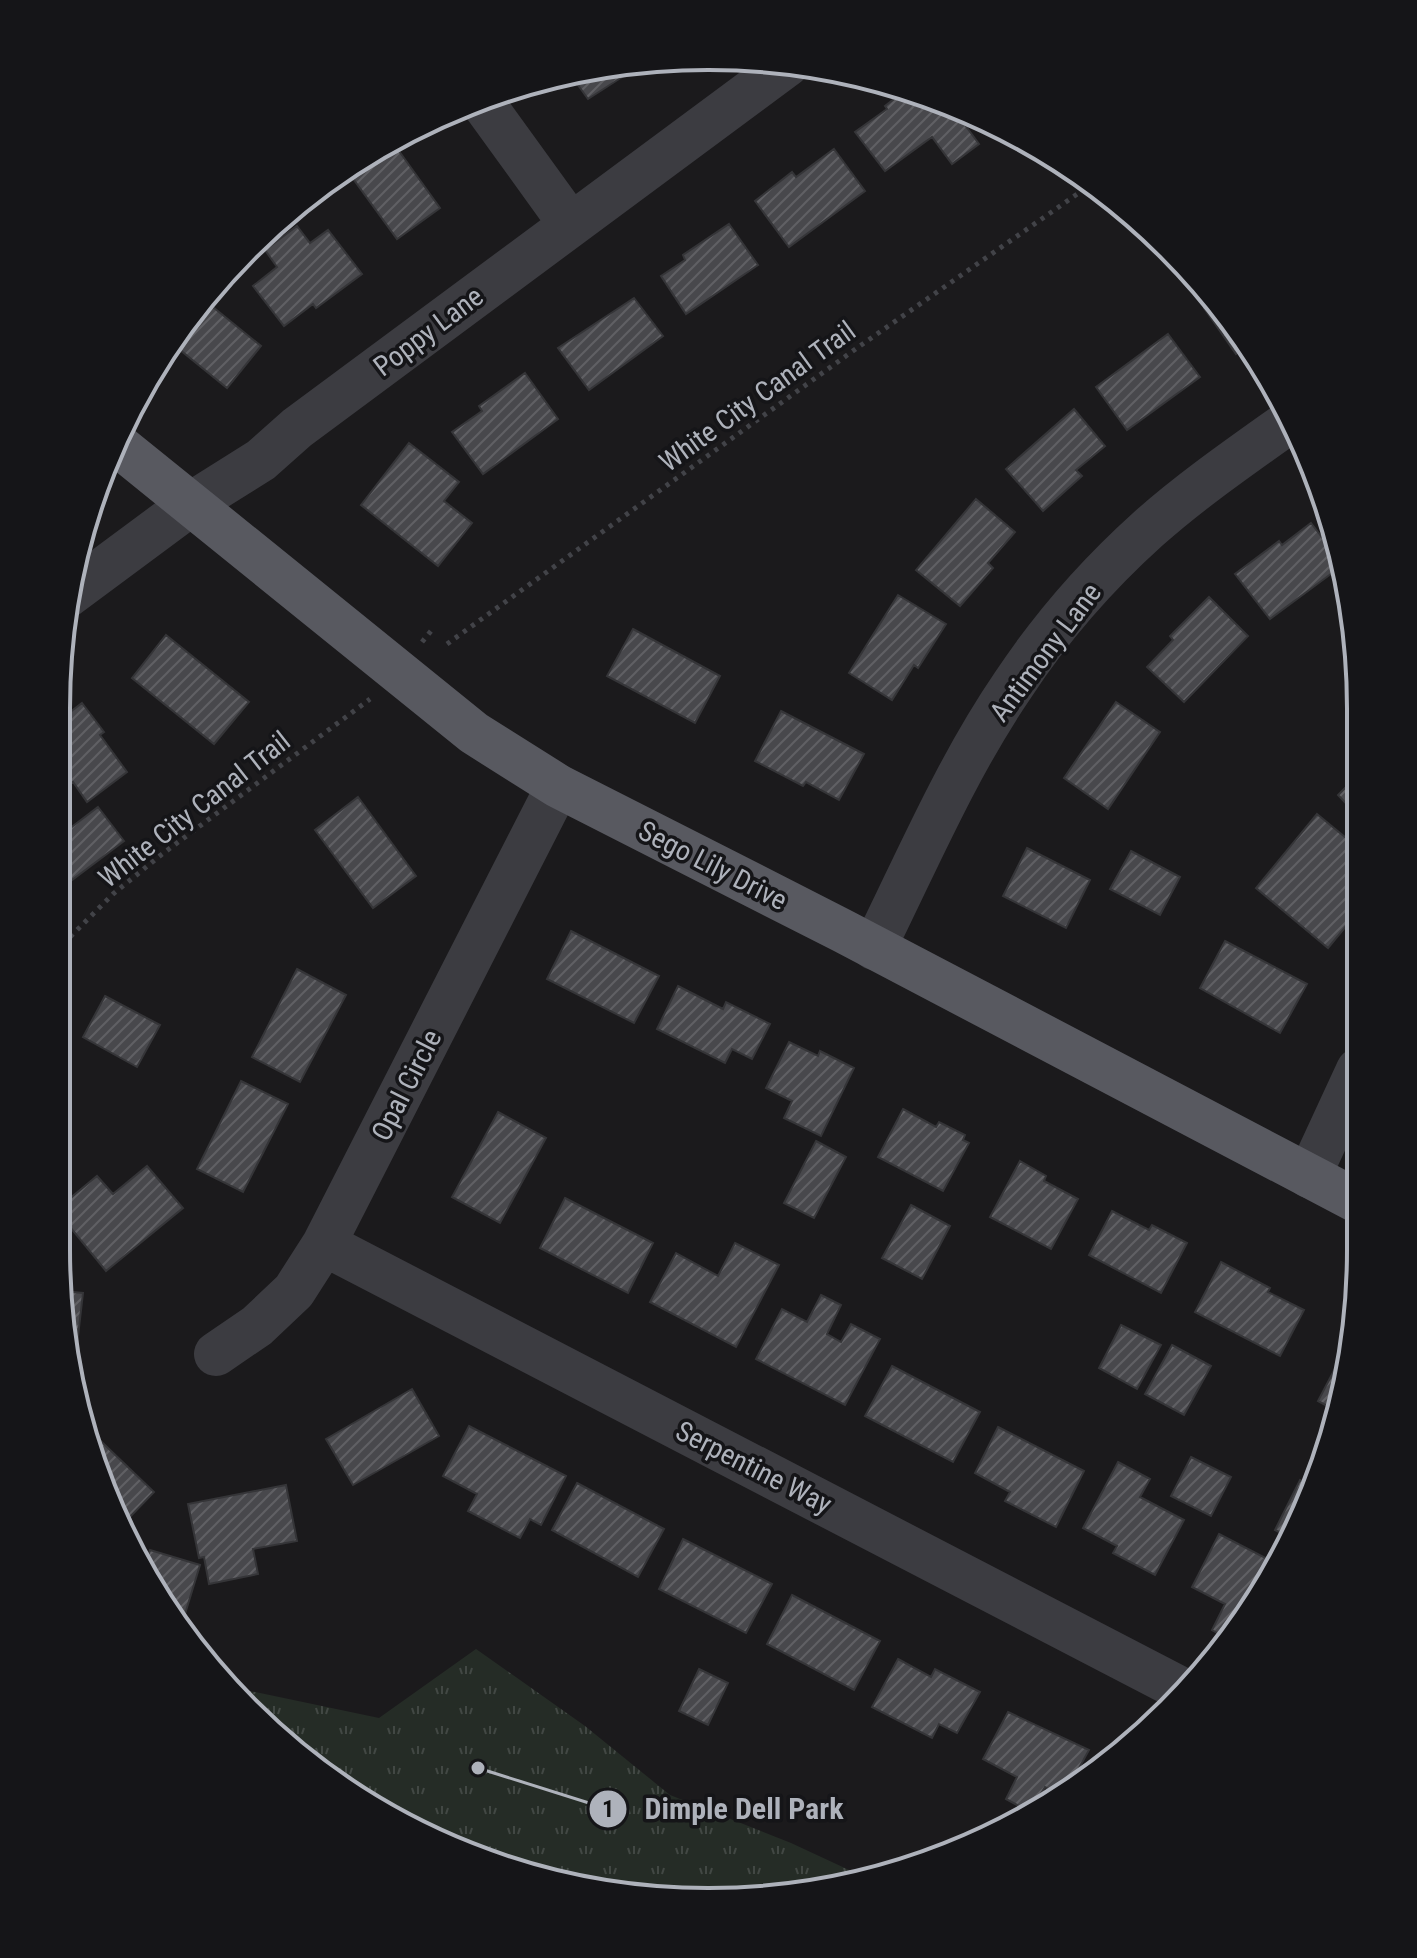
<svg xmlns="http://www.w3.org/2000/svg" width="1417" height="1958" viewBox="0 0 1417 1958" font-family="'Roboto Condensed',sans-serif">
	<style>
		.grass { fill: url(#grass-tufts) }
		.building { fill: url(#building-hatch); stroke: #353538; stroke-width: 2 }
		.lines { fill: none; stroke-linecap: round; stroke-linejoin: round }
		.path { stroke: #424348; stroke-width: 5; stroke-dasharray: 4 6; stroke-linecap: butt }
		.minor { stroke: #3c3c41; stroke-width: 44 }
		.major { stroke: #585960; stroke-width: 44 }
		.labels { text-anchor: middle; stroke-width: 7; stroke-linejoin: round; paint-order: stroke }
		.street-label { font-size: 28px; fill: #aeb2bb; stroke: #151518 }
		.rim { fill: none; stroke: #aeb2bb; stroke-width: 4 }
		.leader { fill: none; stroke: #aeb2bb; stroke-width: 3 }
		.callout-dot { fill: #aeb2bb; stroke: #151518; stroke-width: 3 }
		.mark-label { font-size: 24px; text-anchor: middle; font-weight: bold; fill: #111 }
		.callout-label { font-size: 30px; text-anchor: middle; font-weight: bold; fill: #aeb2bb; stroke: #151518; stroke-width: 7; stroke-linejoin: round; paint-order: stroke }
	</style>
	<defs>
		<pattern id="grass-tufts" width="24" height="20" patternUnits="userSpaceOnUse" patternTransform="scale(2)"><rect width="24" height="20" fill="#252c26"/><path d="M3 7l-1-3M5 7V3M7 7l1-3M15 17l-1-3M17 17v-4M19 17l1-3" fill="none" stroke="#424844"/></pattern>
		<pattern id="building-hatch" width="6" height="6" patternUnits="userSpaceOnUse" patternTransform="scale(2)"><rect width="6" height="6" fill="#48484c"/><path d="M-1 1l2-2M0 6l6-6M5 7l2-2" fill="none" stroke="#606064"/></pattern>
	</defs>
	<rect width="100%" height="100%" fill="#1b1a1c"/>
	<path class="grass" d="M476,1649L585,1726L670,1795L791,1843L862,1876L794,1896H623L420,1835L279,1740L231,1687L379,1718Z"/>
	<path class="building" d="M647,61L588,99L570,74L624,62Z
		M907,89L951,106L979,144L952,164L932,137L885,171L855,132L887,109L885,106Z
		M391,140L440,208L397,239L346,169Z
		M834,149L865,191L789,247L755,201L792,172L796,177Z
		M729,224L758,265L686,314L661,276L685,260L683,255Z
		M297,226L310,243L328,230L362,274L316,308L313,304L284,326L253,286L277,267L265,250Z
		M634,298L663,336L589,390L558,348Z
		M1214,301L1245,347L1236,354L1204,308Z
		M208,303L261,346L227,388L174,345Z
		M1168,334L1200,377L1127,430L1096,387Z
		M525,373L558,419L483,474L452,432L482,411L479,406Z
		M1074,409L1105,446L1076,470L1082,476L1043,511L1006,469Z
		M409,443L459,482L444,501L472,523L438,566L361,505Z
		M976,499L1015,532L988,563L993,568L960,606L916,570Z
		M1311,523L1334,553L1339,568L1270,619L1235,574L1279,541L1282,545Z
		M898,595L946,624L918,668L914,665L892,700L849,673Z
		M1209,597L1248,636L1184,702L1147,667L1173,640L1170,636Z
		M633,629L720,676L695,723L607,676Z
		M166,635L249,702L214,744L132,678Z
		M1116,702L1160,732L1108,809L1064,778Z
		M82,703L104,732L100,735L127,772L87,802L73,782L56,795V723Z
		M781,711L864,754L839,800L806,782L803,786L755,761Z
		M1356,777L1357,815L1338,795Z
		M358,797L416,876L373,908L315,830Z
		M98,807L124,841L72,880L56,860V839Z
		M1317,814L1357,847V913L1328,948L1256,888Z
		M1027,848L1090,880L1066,928L1003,896Z
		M1131,851L1180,877L1160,915L1110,889Z
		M571,931L659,976L634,1023L547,979Z
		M1225,941L1307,984L1280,1033L1200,988Z
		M297,969L346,995L300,1082L252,1057Z
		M678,986L723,1009L726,1002L770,1024L752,1059L732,1049L725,1063L657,1029Z
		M105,996L160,1025L137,1067L83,1037Z
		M789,1042L818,1056L820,1051L854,1068L821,1136L784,1118L792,1101L766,1088Z
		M241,1081L288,1104L243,1192L197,1169Z
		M903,1109L936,1127L939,1122L965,1135L963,1140L969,1143L943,1191L878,1157Z
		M498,1112L546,1138L500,1223L452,1197Z
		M816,1141L846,1157L814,1218L784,1203Z
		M1020,1161L1046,1176L1044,1181L1078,1199L1051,1249L990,1217Z
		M147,1166L183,1208L106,1271L56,1210L97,1176L113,1194Z
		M565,1198L653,1243L628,1293L540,1248Z
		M911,1205L950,1226L922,1279L882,1258Z
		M1112,1211L1149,1230L1152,1225L1187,1243L1161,1293L1089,1255Z
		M735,1243L779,1265L736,1347L650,1302L676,1253L718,1276Z
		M1221,1262L1270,1288L1268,1292L1304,1310L1280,1356L1195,1312Z
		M61,1291L83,1293L73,1380Z
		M821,1295L841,1305L827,1334L841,1342L851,1324L880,1339L845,1405L756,1359L782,1309L807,1322Z
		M1121,1325L1161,1345L1137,1389L1099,1368Z
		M1352,1336L1340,1413L1318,1401Z
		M1172,1345L1211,1366L1184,1415L1145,1394Z
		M892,1366L980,1412L953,1462L865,1416Z
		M412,1389L439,1436L353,1485L326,1439Z
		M83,1424L154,1492L125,1522L81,1425Z
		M469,1426L566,1476L541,1525L530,1519L520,1538L468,1511L477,1494L443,1476Z
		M998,1427L1084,1471L1056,1527L1005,1501L1010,1492L975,1473Z
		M1191,1457L1231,1477L1211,1516L1171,1496Z
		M1118,1462L1150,1479L1140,1497L1184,1520L1155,1575L1113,1553L1117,1546L1083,1528Z
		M1300,1480L1313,1487L1293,1539L1275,1530Z
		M577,1483L664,1529L638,1577L552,1530Z
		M286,1485L297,1541L253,1549L258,1574L209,1584L204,1557L199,1558L188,1504Z
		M1219,1534L1277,1564L1230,1640L1212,1630L1225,1604L1192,1587Z
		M683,1539L772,1584L746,1633L659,1589Z
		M150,1550L200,1565L185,1614L164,1607L145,1566Z
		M792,1595L880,1641L854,1690L767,1644Z
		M898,1659L931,1677L935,1669L980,1692L957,1733L939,1724L932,1738L872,1707Z
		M699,1669L728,1683L708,1725L679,1711Z
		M1008,1712L1089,1750L1069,1786L1058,1794L1045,1787L1030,1812L1006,1799L1017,1777L983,1759Z"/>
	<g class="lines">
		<path class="path" d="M422,642L431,631
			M447,644L857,348L1093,183
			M56,951L113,894L161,855L370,699"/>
		<path class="minor" d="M480,99L571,225
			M67,596L191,504L261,460L297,428L788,64
			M874,948C918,859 957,767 1013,685C1050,629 1098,574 1148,529C1193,489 1244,454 1293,419
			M1309,1176L1358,1070
			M324,1244L1185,1691
			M216,1354L257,1326L294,1291L324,1244L558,786"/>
		<path class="major" d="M119,446L474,733L558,786L843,931L1359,1202"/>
	</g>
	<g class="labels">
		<g class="street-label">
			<text transform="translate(428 331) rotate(-37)" y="10">Poppy Lane</text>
			<text transform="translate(757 396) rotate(-36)" y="10">White City Canal Trail</text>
			<text transform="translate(1045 652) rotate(-53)" y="10">Antimony Lane</text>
			<text transform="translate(194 809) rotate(-38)" y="10">White City Canal Trail</text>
			<text transform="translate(713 865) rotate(27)" y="10">Sego Lily Drive</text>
			<text transform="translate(406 1085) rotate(-63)" y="10">Opal Circle</text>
			<text transform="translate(754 1467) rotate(27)" y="10">Serpentine Way</text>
		</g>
	</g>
	<path d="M0 0H1417V1958H0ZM708 70H709A638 638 0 0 1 1347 708V1250A638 638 0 0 1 709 1888H708A638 638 0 0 1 70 1250V708A638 638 0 0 1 708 70Z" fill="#151518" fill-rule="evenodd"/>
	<path class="rim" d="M708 70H709A638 638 0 0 1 1347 708V1250A638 638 0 0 1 709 1888H708A638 638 0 0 1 70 1250V708A638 638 0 0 1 708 70Z"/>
	<path class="leader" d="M478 1768L608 1809"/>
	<g class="callout-dot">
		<circle cx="478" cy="1768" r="8"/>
		<circle cx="608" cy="1809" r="20"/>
	</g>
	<g class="mark-label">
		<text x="608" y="1817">1</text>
	</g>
	<g class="callout-label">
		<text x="744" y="1819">Dimple Dell Park</text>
	</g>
</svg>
